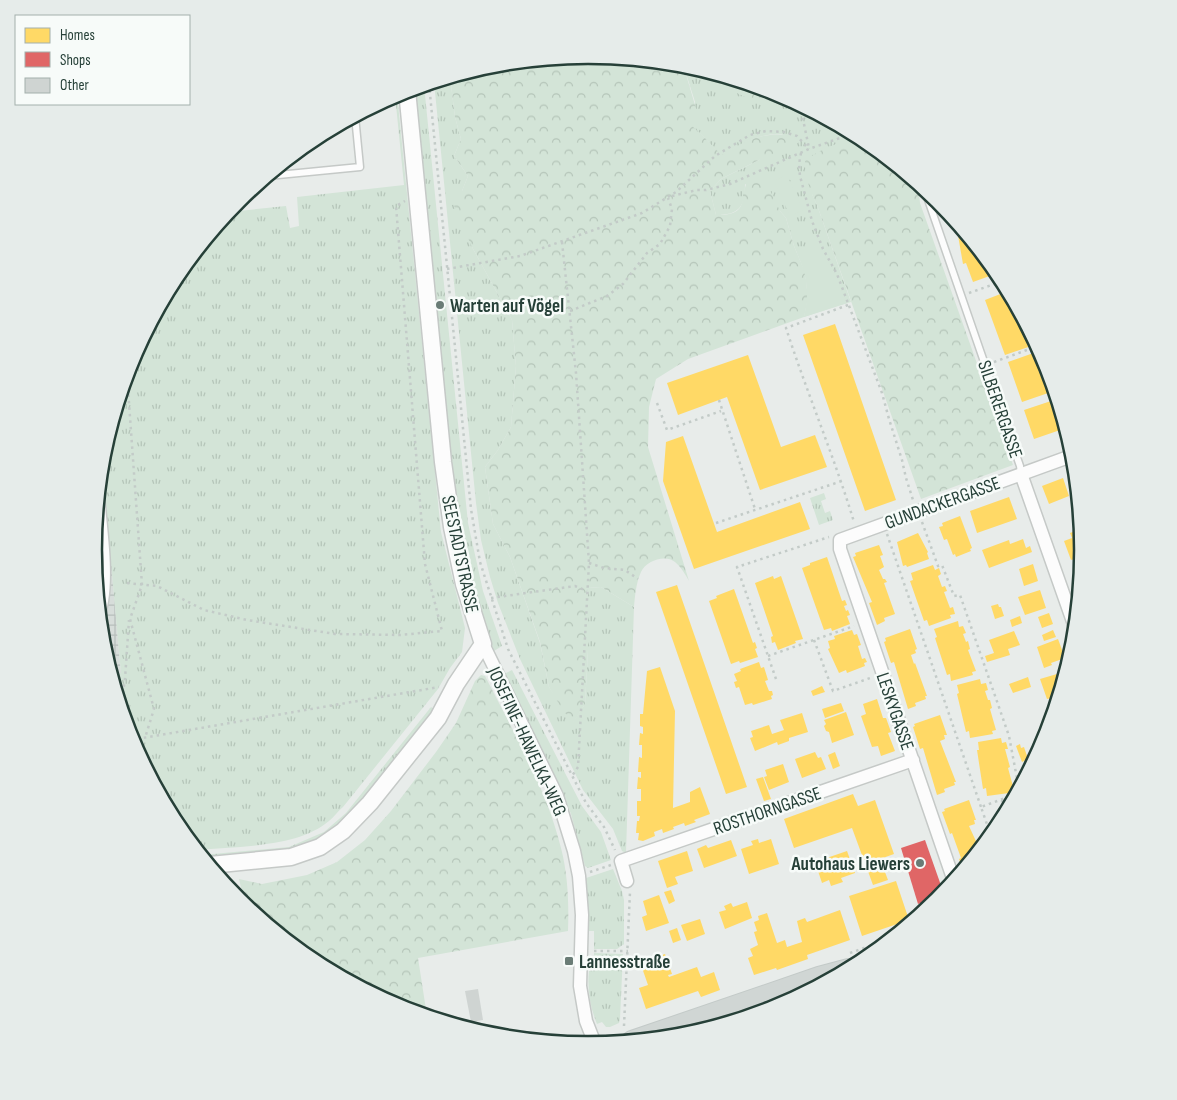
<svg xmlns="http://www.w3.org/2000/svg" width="1177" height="1100" viewBox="0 0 1177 1100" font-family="'Sofia Sans Condensed',sans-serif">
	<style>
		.industrial { fill: url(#industrial-grid) }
		.grass { fill: url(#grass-tufts) }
		.forest { fill: url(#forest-crowns) }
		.park { fill: #d3e4d7 }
		.homes { fill: #ffd966 }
		.shops { fill: #e06666 }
		.building { fill: #cfd4d2 }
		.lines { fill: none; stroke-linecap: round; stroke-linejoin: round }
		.service-casing { stroke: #c5c9c7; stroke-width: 9 }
		.minor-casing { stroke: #c5c9c7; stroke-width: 15 }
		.tertiary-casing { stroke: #c5c9c7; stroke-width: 19 }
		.primary-casing { stroke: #c3cac8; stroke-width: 22 }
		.path { stroke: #c3cbc8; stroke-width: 2.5; stroke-dasharray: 2.5 4; stroke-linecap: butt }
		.service { stroke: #fcfcfc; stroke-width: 6 }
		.minor { stroke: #fcfcfc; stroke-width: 12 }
		.tertiary { stroke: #fcfcfc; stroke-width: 16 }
		.primary { stroke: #d0d6d4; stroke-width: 20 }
		.poi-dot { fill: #6a7c76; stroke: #f7fbf9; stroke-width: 2 }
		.labels { text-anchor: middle; stroke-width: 5; stroke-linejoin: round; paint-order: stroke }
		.poi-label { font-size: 19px; font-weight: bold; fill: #264038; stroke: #f7fbf9; text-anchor: start }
		.street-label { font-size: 19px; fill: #264038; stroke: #f7fbf9 }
		.rim { fill: none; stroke: #264038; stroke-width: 2.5 }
	</style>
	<defs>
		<pattern id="industrial-grid" width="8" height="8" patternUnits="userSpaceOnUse" patternTransform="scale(1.25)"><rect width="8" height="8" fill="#d7ddda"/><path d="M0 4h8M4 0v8" fill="none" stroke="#b8bfbc"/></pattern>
		<pattern id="grass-tufts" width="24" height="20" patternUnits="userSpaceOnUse" patternTransform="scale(1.25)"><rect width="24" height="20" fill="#d3e4d7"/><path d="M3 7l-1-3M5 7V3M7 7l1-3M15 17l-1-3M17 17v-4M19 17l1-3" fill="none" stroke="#b5c5b9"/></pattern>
		<pattern id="forest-crowns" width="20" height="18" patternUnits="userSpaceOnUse" patternTransform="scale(1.25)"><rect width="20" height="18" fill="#d3e4d7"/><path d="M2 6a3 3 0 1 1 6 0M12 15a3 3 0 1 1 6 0" fill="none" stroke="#b5c5b9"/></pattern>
	</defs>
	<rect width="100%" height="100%" fill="#e8ecea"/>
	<path class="industrial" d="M102,461L121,673L112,675L103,646L94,550Z"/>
	<path class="grass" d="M683,64L718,74L724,84L781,101L786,97L860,137L850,139L812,194L817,205L851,302L804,317L808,298L805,272L794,246L786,218L780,211L745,184C745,207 739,215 716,215L710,191L721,179L759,160L783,134C760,133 741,143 722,156C711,146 704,135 692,127L695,102Z
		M450,77L455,117L461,139L454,156L468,176L462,191L472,247L512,320L516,366L511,427L498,450L485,467L493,524L510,557L540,643L549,687L573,722L585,704L588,650V588L601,587L634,607L626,853L622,851L613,829L583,790L520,659L498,603L490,577L481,540L476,503L434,82Z
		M424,85L468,523L483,591L502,646L494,651L468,573L452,484L414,88Z
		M397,94L441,532L465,628L462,652L450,668L438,689L343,807C338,811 334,817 329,821C297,848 238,846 197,850L177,825L131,739L112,675L121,673L102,465L103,453L131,360L177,275L229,212L286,206L290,228L299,226L297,197L404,185L395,95Z
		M824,493L826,499L821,501L825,513L830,511L833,520L819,525L810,498Z
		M512,670L582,806L601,832L611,860L588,868L585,866L571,814L563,794L504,674Z
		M431,707L434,709L422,728L354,812L330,834L295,850L206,861L202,855L289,847L324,832L346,813Z
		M613,869L622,891L624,900V944L617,949H594V931H589L586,878Z
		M594,953L623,954L620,1019L619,1023L610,1027H606L602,1022L597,1024C590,1007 587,989 589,971L594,970Z"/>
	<path class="forest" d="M589,55L683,64L697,112L693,127C704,135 711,146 722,155C749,138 765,131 797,136L798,143L759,160L721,179L710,191L716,215C753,216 737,195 750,177L759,176L767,184L780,211L786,218L794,246L805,272L808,298L804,317L688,359L656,379L649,407L648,447L689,581C685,574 681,567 675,562C665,554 646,561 641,572C636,583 635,596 634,607L601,587L588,588V650L585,704L573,723L562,709L549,687L540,642L510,557L493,524L485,467L498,450L511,427L516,366L512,320L472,247L452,201L462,191L468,176L454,156L461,139L455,117L450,77L492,64L546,59L547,61Z
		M718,74L778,93L786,97L781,102C753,99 735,100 718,74Z
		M860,137L918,183L920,203L1013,465L921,499L817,205C810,191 805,177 805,161C820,148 841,142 860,137Z
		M481,675L485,676C513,731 546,787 561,848C568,875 569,904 568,931L418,958L427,1016L399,1007L313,961L245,905L239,879L262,884L307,875L337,862L365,840L391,811L436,752L456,723L475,681Z"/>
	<path class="park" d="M787,175L803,210L790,216L774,181Z
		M821,244L835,273L846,303L804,317C810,290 807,277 797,252Z"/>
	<path class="homes" d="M956,224H958L998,273L973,282L966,263L963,264Z
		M1003,293L1004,296L1010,293L1037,344L1005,355L985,300Z
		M835,324L896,500L865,511L803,335Z
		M1039,351L1054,391L1022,402L1008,362Z
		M748,355L781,447L815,435L827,467L760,490L727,397L678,415L667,383Z
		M1057,399L1066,428L1034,439L1024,410Z
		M683,436L717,532L800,502L810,529L694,569L663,481L666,442Z
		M1063,478L1069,496L1049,504L1042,486Z
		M1009,497L1017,519L977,533L970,511Z
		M960,516L972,548L970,549L971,551L956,557L955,554L953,555L947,539L944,540L939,527L943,526L942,523Z
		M1081,529L1083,556L1071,560L1064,541L1072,538L1070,533Z
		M918,533L928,552L927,553L929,559L907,567L906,565L903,566L897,542Z
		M1023,539L1026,548L1030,546L1032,552L989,568L982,550L1009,540L1010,544Z
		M879,545L883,555L880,556L884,567L879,570L883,579H885L887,582L884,583L895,614L884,618L885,621L877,625L869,603L872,602L853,557L856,556L855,553Z
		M827,557L842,601L845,600L847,605L844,606L846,611L848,610L850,615L847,616L850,624L832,631L831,628L824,630L802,568L810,565V563Z
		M1033,564L1038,581L1024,586L1019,569Z
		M933,565L935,570L939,568L941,574L938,576L942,587L945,586L947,591L944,592L950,608L953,607L955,614L950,615L951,618L929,626L927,620L924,621L910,581L913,580L911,573Z
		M773,576L774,579L781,576L803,639L795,641L796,643L778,650L775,642L772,643L771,637L773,636L755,583Z
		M677,585L747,787L726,794L656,592Z
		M734,589L753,643L755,642L757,648L755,649L758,657L740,663L739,661L731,664L709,601L717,598L716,596Z
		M1040,590L1046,608L1025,615L1018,597Z
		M998,604L999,607H1001L1004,616L995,619L991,606Z
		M1049,613L1053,624L1042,628L1038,617Z
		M1020,616L1022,623L1012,627L1010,620Z
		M958,621L959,627L963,626L966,633L963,634L966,642L968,641L970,649L968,650L976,671L972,672L973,675L951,681L950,674L947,675L935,638L937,637L934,629Z
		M910,629L917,649L915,650L916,653L911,655L914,664L915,663L927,696H925L926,699L915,703L916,706L908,709L894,662L891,663L884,642L886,641L885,638Z
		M852,630L854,635L857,634L861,645L858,646L862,659L865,658L867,662L864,663L865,666L847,673L846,670L839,673L828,649L830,648L828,641L835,639L834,636Z
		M1053,630L1056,637L1044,641L1042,635Z
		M1014,631L1020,645L1008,649L1010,655L987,662L985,656L994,653L989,640Z
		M1058,639L1065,658L1051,663L1052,665L1044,668L1037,647Z
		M759,662L761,668L764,667L768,680L765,681L769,691H772L773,695L771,696L772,699L753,705L752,703L745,705L739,687L736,688L734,682L737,681L734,674L741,671L740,669Z
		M660,667L675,711L673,808L690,802V792L700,787L710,814L694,820L696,822L685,826L684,823L673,827L674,829L663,833L662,829L654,832L655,836L643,841L638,840L639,833H636L637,821H639L640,816H637V801H641V789H637L638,777L641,778V772H638L639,757L642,758V745H639L640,733L643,734V727L640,726V714H643L647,671Z
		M1067,671L1060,692L1055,708L1052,698L1047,699L1040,679Z
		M1028,677L1031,687L1013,693L1009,684Z
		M980,679L981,684L986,683L988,690L985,691L988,700H990L992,708L990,709L996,730L992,731L993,734L970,738L969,731L966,732L957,694L959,693L957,685Z
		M822,686L825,692L813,696L811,691Z
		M877,699L883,718H886L891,732L888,733L895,751L881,756L878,746L872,747L861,716L866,714L863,704Z
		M841,703L844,711L825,718L822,709Z
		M846,712L854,735L832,743L829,732L826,731L824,726L826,724L824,720Z
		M802,713L808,732L789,738V741L778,745L777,742L755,751L750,738L753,737L751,731L769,725L772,734L784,730L780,720Z
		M940,715L947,735H944L945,739L940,741L956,782H954L955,785L944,789L945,792L937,795L923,748L920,749L913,727L915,726L914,724Z
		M1001,738L1002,743L1006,742L1008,749H1005L1010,767L1008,768L1014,790H1009V793L987,796L986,788L983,789L977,750H979L978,742Z
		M1020,744L1021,748L1024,747L1028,759L1022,762L1016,746Z
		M815,752L818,758L821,757L826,769L802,778L795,759Z
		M835,752L840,766L833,769L828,755Z
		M783,764L789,782L769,790L764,777L767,776L765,770Z
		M763,777L771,799L764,801L756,779Z
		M853,794L858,806L875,800L894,854L880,859L888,880L873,885L852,828L794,848L784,819Z
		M969,800L976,820H974L975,824L969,826L980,850L963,870L959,859L961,858L952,833L950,834L942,812L945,811L944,809Z
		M758,839L759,843L771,839L779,864L749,874L741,849L753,845L751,841Z
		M731,840L737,856L704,868L697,849L706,845L708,848Z
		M687,851L693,871L675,877L678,884L667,888L658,861Z
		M847,851L855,873L841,878L843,882L831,886L829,880L822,883L815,862Z
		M896,881L909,920L862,936L849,896Z
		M671,890L675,901L669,904L664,892Z
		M659,895L669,923L646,931L642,917L647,915L643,901Z
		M747,902L752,918L725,929L719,912L726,910L724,906L731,903L733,907Z
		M840,910L850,940L807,955L808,959L777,970L776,968L754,975L748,958L753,956L750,949L758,945L754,932L757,931L754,922L759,920L758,916L767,913L777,943L785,940L787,947L802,942L797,921L805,918L807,922Z
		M700,919L705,934L687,941L681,925Z
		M677,928L681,940L673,943L669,931Z
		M665,954L672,974L668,975L669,977L697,967L701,977L714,972L720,990L701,997L698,991L646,1009L639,988L648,985L640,962Z"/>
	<path class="shops" d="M925,840L944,894L918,904L901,848Z"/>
	<path class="building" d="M478,989L483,1020L471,1022L465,991Z"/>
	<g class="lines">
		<g class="service-casing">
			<path id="service" d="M268,176L360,167L355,116
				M924,188L1020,466L1021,474
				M100,488C103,521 114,590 100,618"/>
		</g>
		<g class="minor-casing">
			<path id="minor" d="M1021,474L1076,630
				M483,644L557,796L574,851L579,876L582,915L580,986L586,1021L595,1044
				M627,881L621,861L913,760
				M954,881L840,549V540L1074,455"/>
		</g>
		<g class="tertiary-casing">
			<path id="tertiary" d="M210,865L291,857L320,847L343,831L370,803L438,718L456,684L483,644L464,584L452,527L443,462L407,90"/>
		</g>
		<g class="primary-casing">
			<path id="primary" d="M632,1041L819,977L849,969"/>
		</g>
		<path class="path" d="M429,84L471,509L480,562L508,649L586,803L604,827L615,850
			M800,105L809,148
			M801,153L799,164L800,176L812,221L823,249L837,274L882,393L889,419L902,460L906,478L913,500
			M672,196L697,190H706L730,184L809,149L854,133
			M944,217L951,215
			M562,242L576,373L589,563L578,767L572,776
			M447,269L520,256L642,213L676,192L715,156L750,135L766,131L784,132L797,136L809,149
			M969,293L1003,281
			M848,305L786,328C807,393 834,456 854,522
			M570,311L607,296L623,284L647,253L660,244L670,226L672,209L668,198
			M994,362L1038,346
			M127,375L142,585L130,619L154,709L145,738
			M719,400L755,509
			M657,403L667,430L721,411
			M922,522L938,566L942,565L954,596L960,595L1009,736L1019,789
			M716,523L842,481
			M887,534L981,807
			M589,563L604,568L625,570L638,579
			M127,583L157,586L204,610L247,620L335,634L400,635L442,631L425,564L396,206L405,201
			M491,598L575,586L587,591
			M814,640L833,691L873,677
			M768,656L854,626
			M776,679L737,567L829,537
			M121,706L125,679L129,620
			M131,740L439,687
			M1002,800L1003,819
			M991,836L981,807L1016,794
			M590,872L611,865
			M594,951H628
			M850,953L892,938
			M624,1026L630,892
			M606,1037L618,1035
			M572,1043L576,1038L580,1037"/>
		<use href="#service" class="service"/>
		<use href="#minor" class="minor"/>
		<use href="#tertiary" class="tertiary"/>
		<use href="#primary" class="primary"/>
	</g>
	<g class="poi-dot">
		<circle cx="440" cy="305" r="5"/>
		<circle cx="920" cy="863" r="5"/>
		<rect x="564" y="956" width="10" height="10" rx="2.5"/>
	</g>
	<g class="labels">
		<g class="poi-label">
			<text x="450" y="312">Warten auf Vögel</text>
			<text x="910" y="870" text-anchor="end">Autohaus Liewers</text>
			<text x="579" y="968">Lannesstraße</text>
		</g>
		<g class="street-label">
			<text transform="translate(1001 409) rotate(71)" y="7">SILBERERGASSE</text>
			<text transform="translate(942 502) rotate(-20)" y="7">GUNDACKERGASSE</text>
			<text transform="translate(461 554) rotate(78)" y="7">SEESTADTSTRASSE</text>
			<text transform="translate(896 711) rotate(71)" y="7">LESKYGASSE</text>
			<text transform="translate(528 741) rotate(65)" y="7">JOSEFINE-HAWELKA-WEG</text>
			<text transform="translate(767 810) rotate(-19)" y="7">ROSTHORNGASSE</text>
		</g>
	</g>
	<path d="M0 0H1177V1100H0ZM102 550a486 486 0 1 1 972 0a486 486 0 1 1-972 0Z" fill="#e6ecea" fill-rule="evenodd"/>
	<path class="rim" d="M102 550a486 486 0 1 1 972 0a486 486 0 1 1-972 0Z"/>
	<rect x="15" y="15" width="175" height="90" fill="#f7fbf9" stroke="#a3b0ac"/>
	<rect x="25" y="28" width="25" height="15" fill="#ffd966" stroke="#a3b0ac"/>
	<text x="60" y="40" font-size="15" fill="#264038">Homes</text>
	<rect x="25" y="52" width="25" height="15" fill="#e06666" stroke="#a3b0ac"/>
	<text x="60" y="65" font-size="15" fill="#264038">Shops</text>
	<rect x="25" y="78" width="25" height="15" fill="#cfd4d2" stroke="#a3b0ac"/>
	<text x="60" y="90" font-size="15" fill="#264038">Other</text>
</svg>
